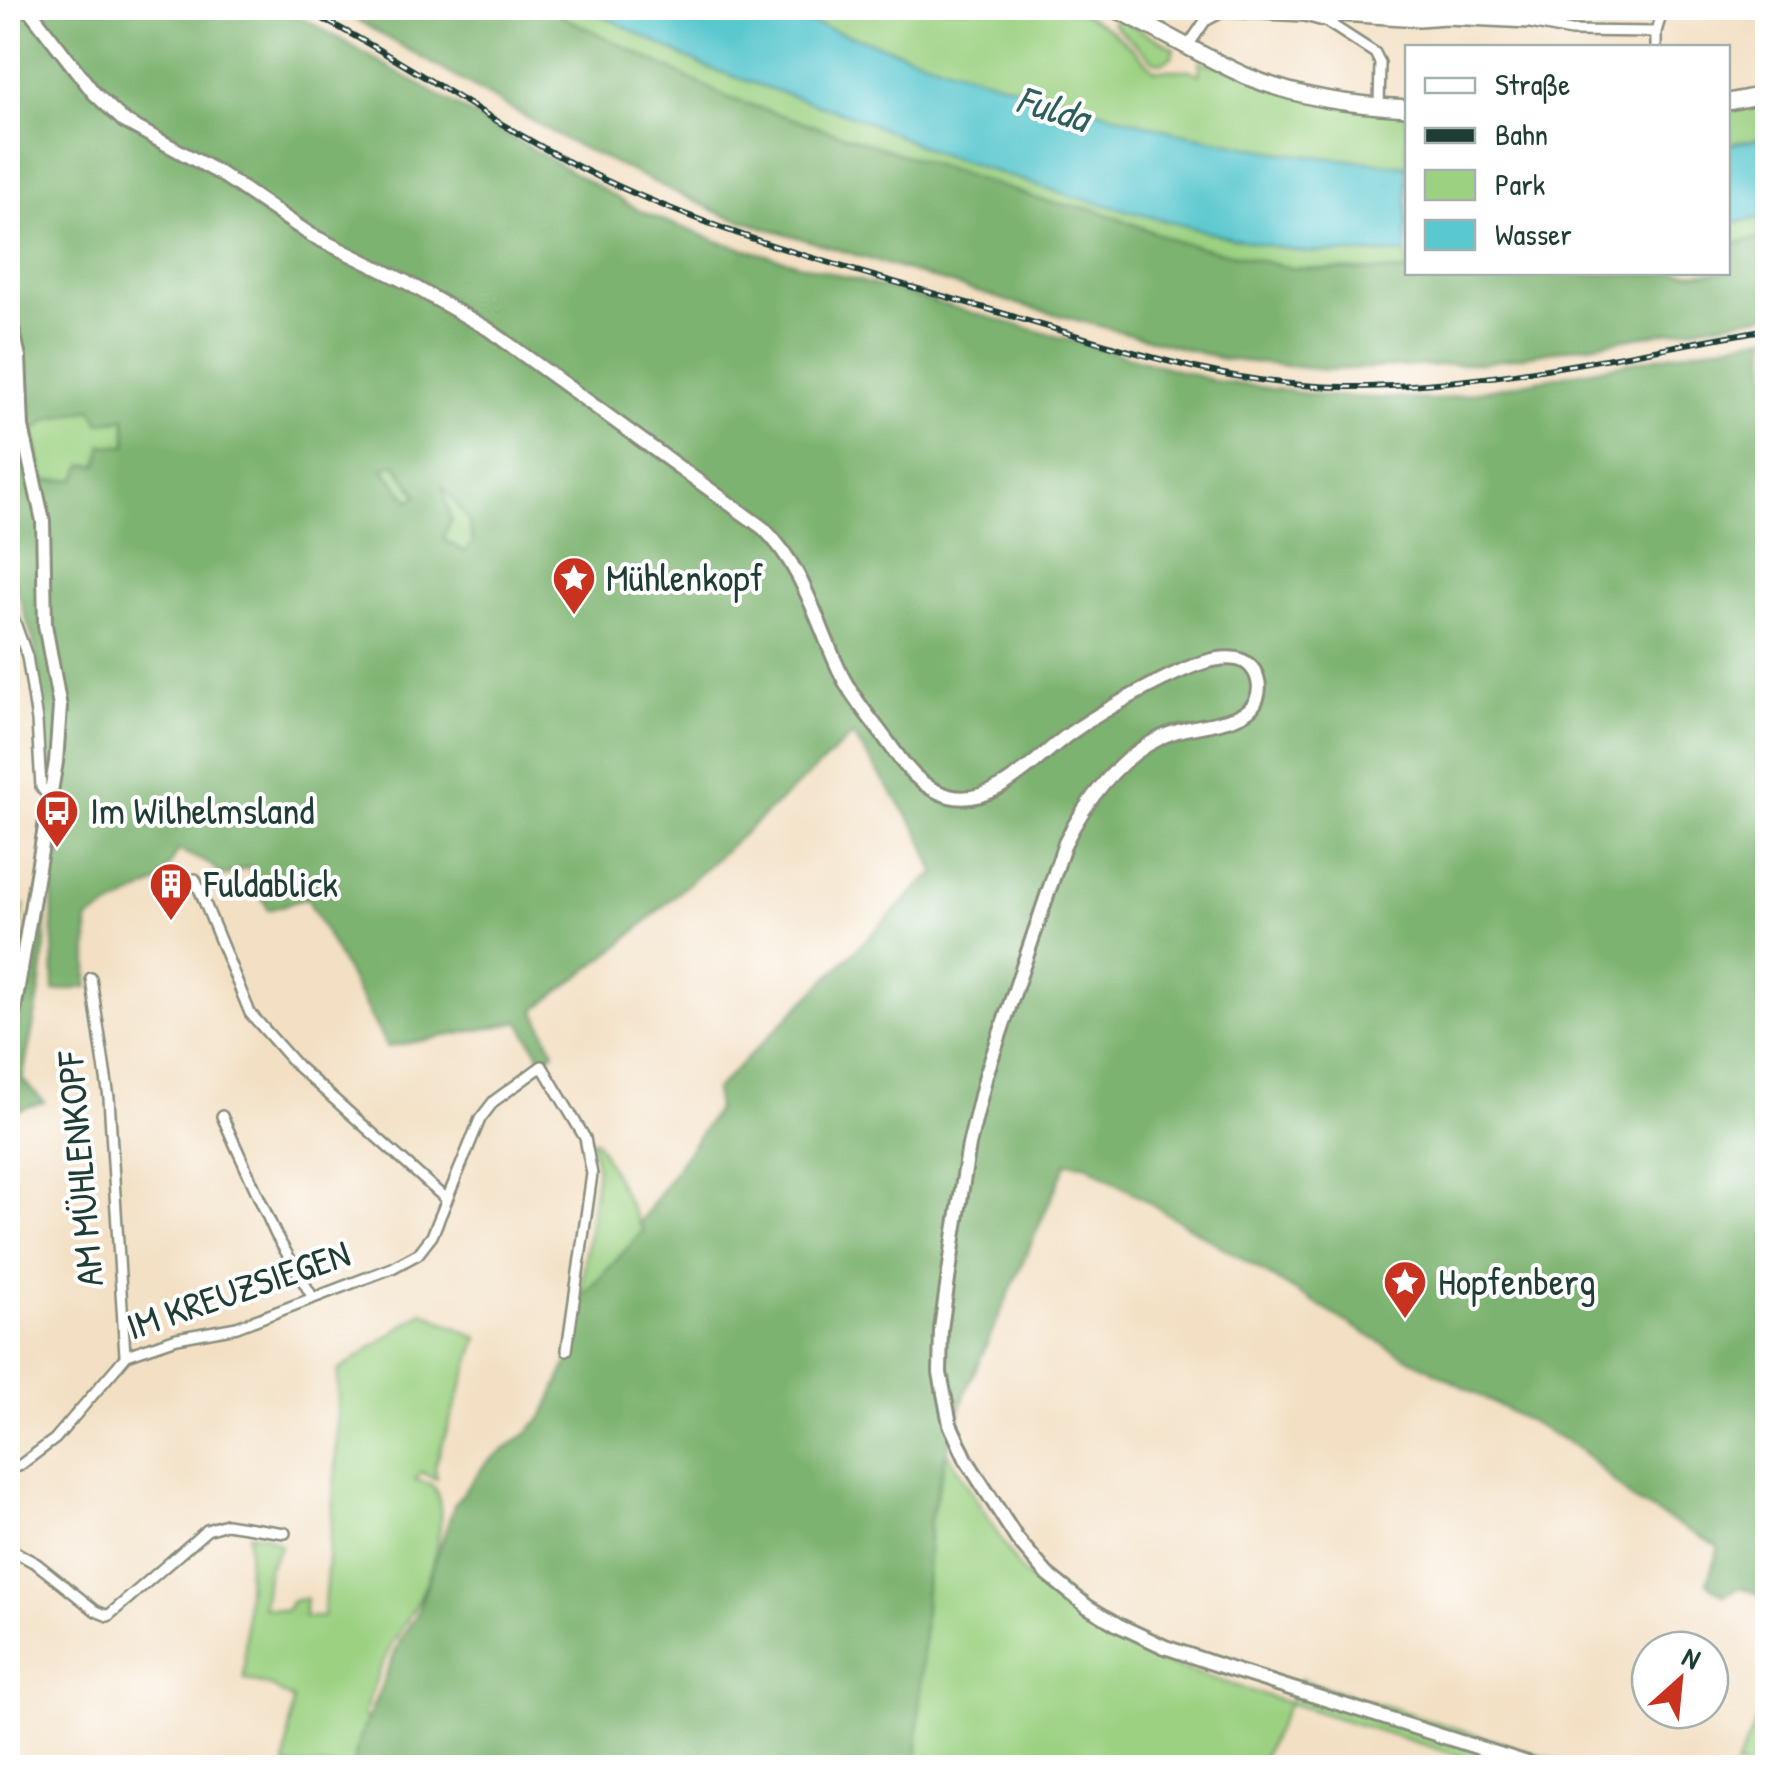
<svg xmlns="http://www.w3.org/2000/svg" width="1775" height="1775" viewBox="0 0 1775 1775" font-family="'Patrick Hand',sans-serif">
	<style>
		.green { fill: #9cd182; stroke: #5e875b; stroke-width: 2.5 }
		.forest { fill: #7db370; stroke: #4e7852; stroke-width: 2.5; fill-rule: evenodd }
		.water { fill: #5ac8cf; stroke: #3c8282; stroke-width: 2.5 }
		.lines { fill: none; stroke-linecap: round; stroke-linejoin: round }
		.street-casing { stroke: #898e7c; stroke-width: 14 }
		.secondary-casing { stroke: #898e7c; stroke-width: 18 }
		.primary-casing { stroke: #898e7c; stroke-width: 20 }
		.street { stroke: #fff; stroke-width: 9 }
		.secondary { stroke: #fff; stroke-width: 12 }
		.primary { stroke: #fff; stroke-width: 15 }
		.rail-casing { stroke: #1f3d34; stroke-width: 6 }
		.rail { stroke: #fff; stroke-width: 2.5; stroke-dasharray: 8; stroke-linecap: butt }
		.labels { text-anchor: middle; stroke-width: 8; stroke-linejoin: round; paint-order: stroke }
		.poi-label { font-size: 38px; fill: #1f3d34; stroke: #fff; text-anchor: start }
		.street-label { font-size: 38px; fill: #1f3d34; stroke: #fff }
		.water-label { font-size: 40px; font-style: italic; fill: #2e605b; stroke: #fff }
	</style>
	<rect width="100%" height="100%" fill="#fff"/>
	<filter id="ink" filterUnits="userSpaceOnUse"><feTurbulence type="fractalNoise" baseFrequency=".01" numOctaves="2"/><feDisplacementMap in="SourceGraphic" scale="20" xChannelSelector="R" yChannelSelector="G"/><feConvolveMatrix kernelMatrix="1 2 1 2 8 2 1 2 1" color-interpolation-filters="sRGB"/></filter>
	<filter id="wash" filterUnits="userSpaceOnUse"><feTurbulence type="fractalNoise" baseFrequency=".0048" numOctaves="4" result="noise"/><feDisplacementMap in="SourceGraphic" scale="40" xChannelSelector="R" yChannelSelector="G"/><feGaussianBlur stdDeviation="2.25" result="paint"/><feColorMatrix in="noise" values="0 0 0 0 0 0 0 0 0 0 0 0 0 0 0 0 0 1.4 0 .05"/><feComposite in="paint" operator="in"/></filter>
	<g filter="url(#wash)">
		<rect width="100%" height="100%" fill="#f3e0c4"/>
		<path class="green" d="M545,8H587L706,67L861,119L934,152L1068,195L1303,252L1407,254V272L1292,268L1178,242L1097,210L1045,201L729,98Z
			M765,8H1064C1104,19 1126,42 1155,70H1190L1199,75L1200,61L1407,114V166C1189,155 971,77 765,8Z
			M1116,17L1174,48L1172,57L1161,63L1154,61L1112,23Z
			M1767,101V138L1728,144V108L1736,110Z
			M1767,217V238L1728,244V223Z
			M92,409L116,421L125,417L127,447L77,480L44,481L33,431L49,419Z
			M394,463L418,496L410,502L383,468Z
			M441,482L468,519L474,542L465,552L443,539Z
			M8,898L24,906L16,970L8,967Z
			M596,1140L643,1231L580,1300L597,1169L591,1141Z
			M423,1312L478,1338L435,1466L437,1479L421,1472L415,1480L431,1484C453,1508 431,1577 417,1603C408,1620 397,1633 389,1650C378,1671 371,1694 363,1716L367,1719L352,1767H285L293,1700L272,1687L244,1679L249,1534L264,1535L281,1545L268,1568L263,1607L286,1611L292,1601L306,1598L304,1617H323L336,1467L338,1371Z
			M947,1452L1022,1573L1076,1617L1150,1658L1288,1703L1300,1679L1578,1767H1495L1289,1703L1258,1767L916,1768L930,1520Z
			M1767,1699V1767H1735Z"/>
		<path class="forest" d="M8,8H278L312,23L642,212L717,241L1216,381L1325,396L1435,400L1767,336V1598L1741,1587L1724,1595L1707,1583L1719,1547L1634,1501L1579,1448L1386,1346L1085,1164L1067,1162L966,1391L948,1448L930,1520L916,1767H352L359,1740L402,1636L416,1616L455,1503L487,1462L525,1435L544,1415L567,1364L580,1300L643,1231L639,1223L717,1109L715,1090L928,878L936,875L919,832L853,735L620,945L535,1010L554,1052L543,1061L520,1022L387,1047L307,898L268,910L249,867L223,876L211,865L179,850L159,882L88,919V987L54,991L52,886L45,874L58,801L46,762L38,666L33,640L8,561ZM92,409L100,423L125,418L127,446L102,445L98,465H83L76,479L44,481L33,431L49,419ZM395,463L418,495L410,501L383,469ZM442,485L468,520L473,542L465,552L443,539L451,520Z
			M336,8H545L729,98L1045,201L1097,210L1178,242L1292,268L1469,274L1728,272V244L1767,238V315L1483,363L1326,370L1223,359L1014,303L724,215L569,142Z
			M38,892L45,898C49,960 35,1019 22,1079L44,1102L8,1113V1068L25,989Z"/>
		<path class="water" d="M587,8H765L950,68L1170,131L1281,153L1407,166V254L1303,252L1231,238L1068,195L934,152L861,119L706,67Z
			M1767,138V217L1728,223V144Z"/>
	</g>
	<g filter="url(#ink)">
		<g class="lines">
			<g class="street-casing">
				<path id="street" d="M1327,22L1340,16L1419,21L1446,19L1530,23L1571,31L1656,32
					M1549,26L1552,8
					M1188,46L1205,21L1222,12L1305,16L1327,22L1375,53L1380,63L1379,107
					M1656,48V32L1663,8
					M8,603L27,656L37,721L41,787L50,799
					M195,879L250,1013L297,1066L447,1200
					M91,978L109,1098L125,1355
					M222,1116L276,1235L313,1298
					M8,1467L19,1466L55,1439L127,1355L177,1338L237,1327L392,1268L418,1254L432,1236L480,1119L494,1101L542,1066L585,1138L592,1174L567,1350
					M8,1548L37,1564L96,1611L108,1616L207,1530L226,1524L285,1533"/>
			</g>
			<g class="secondary-casing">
				<path id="secondary" d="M28,8L94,93L124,121L221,174L311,235L406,282L488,329L763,528C804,567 817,624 841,674C853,699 872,720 888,742C904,765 920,788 949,796C996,808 1037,756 1072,732C1101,712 1134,694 1164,679C1185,669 1213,655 1237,659C1261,664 1267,698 1246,712C1236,719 1223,721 1211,724C1194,727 1175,730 1160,738C1117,759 1085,802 1065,843L986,1075L969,1145L954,1238L941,1329L940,1373L950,1424L967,1461L1017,1539L1047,1574L1088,1607L1118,1625L1165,1647L1233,1670L1543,1768
					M8,310L19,357L22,427L43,521L45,625L60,707L56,762L8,1046"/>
			</g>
			<g class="primary-casing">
				<path id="primary" d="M1113,8C1158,29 1201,56 1246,76C1298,98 1352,105 1408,108
					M1728,102L1768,94"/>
			</g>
			<use href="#street" class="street"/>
			<use href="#secondary" class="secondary"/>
			<use href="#primary" class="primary"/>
			<g class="rail-casing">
				<path id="rail" d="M301,8C406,59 500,130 605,180C725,237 854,270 981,307C1099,341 1219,386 1344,387C1486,388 1629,353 1768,329"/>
			</g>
			<use href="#rail" class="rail"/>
		</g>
	</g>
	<defs>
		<g id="sight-pin" transform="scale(2.25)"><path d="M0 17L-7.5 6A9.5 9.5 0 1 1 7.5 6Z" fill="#c8321e" stroke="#fff"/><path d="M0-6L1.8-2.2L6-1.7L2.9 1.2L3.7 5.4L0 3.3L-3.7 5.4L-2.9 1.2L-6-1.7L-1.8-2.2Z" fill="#fff"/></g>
		<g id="bus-pin" transform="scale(2.25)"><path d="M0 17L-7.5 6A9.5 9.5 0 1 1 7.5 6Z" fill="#c8321e" stroke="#fff"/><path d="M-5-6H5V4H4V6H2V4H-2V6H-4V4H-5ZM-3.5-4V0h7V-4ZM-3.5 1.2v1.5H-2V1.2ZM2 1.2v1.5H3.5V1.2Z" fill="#fff"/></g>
		<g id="building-pin" transform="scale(2.25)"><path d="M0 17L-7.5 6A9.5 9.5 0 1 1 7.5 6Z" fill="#c8321e" stroke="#fff"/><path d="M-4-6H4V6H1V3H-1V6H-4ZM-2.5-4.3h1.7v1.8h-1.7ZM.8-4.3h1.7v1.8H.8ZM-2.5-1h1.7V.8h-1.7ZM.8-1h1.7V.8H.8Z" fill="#fff"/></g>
	</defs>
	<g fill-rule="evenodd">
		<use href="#sight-pin" x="574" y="578"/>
		<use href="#bus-pin" x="57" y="811"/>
		<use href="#building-pin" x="171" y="884"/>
		<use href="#sight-pin" x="1405" y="1282"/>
	</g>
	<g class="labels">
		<g class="poi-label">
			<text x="606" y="591">Mühlenkopf</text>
			<text x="90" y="824">Im Wilhelmsland</text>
			<text x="204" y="897">Fuldablick</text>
			<text x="1438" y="1295">Hopfenberg</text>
		</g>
		<g class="street-label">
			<text transform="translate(80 1169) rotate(-95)" y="13">AM MÜHLENKOPF</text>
			<text transform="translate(238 1290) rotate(-19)" y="13">IM KREUZSIEGEN</text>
		</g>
		<g class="water-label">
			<text transform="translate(1053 108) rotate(17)" y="14">Fulda</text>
		</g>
	</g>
	<rect width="1775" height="1775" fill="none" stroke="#fff" stroke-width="40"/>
	<rect x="1405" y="45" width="325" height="230" fill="#ffffff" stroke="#a5b1ae" stroke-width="2.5"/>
	<rect x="1425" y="78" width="50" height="15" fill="#ffffff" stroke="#a5b1ae" stroke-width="2.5"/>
	<text x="1495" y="95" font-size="30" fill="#1f3d34">Straße</text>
	<rect x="1425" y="128" width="50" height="15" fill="#1f3d34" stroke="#a5b1ae" stroke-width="2.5"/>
	<text x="1495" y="145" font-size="30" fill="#1f3d34">Bahn</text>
	<rect x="1425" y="170" width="50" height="30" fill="#9cd182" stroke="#a5b1ae" stroke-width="2.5"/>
	<text x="1495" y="195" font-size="30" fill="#1f3d34">Park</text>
	<rect x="1425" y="220" width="50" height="30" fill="#5ac8cf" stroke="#a5b1ae" stroke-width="2.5"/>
	<text x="1495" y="245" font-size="30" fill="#1f3d34">Wasser</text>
	<g transform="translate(1680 1680) rotate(27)"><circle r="48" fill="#ffffff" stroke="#a5b1ae" stroke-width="2.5"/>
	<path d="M0-8L18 38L0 25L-18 38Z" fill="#c8321e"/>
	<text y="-15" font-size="28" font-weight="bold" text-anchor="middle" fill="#1f3d34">N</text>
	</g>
</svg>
